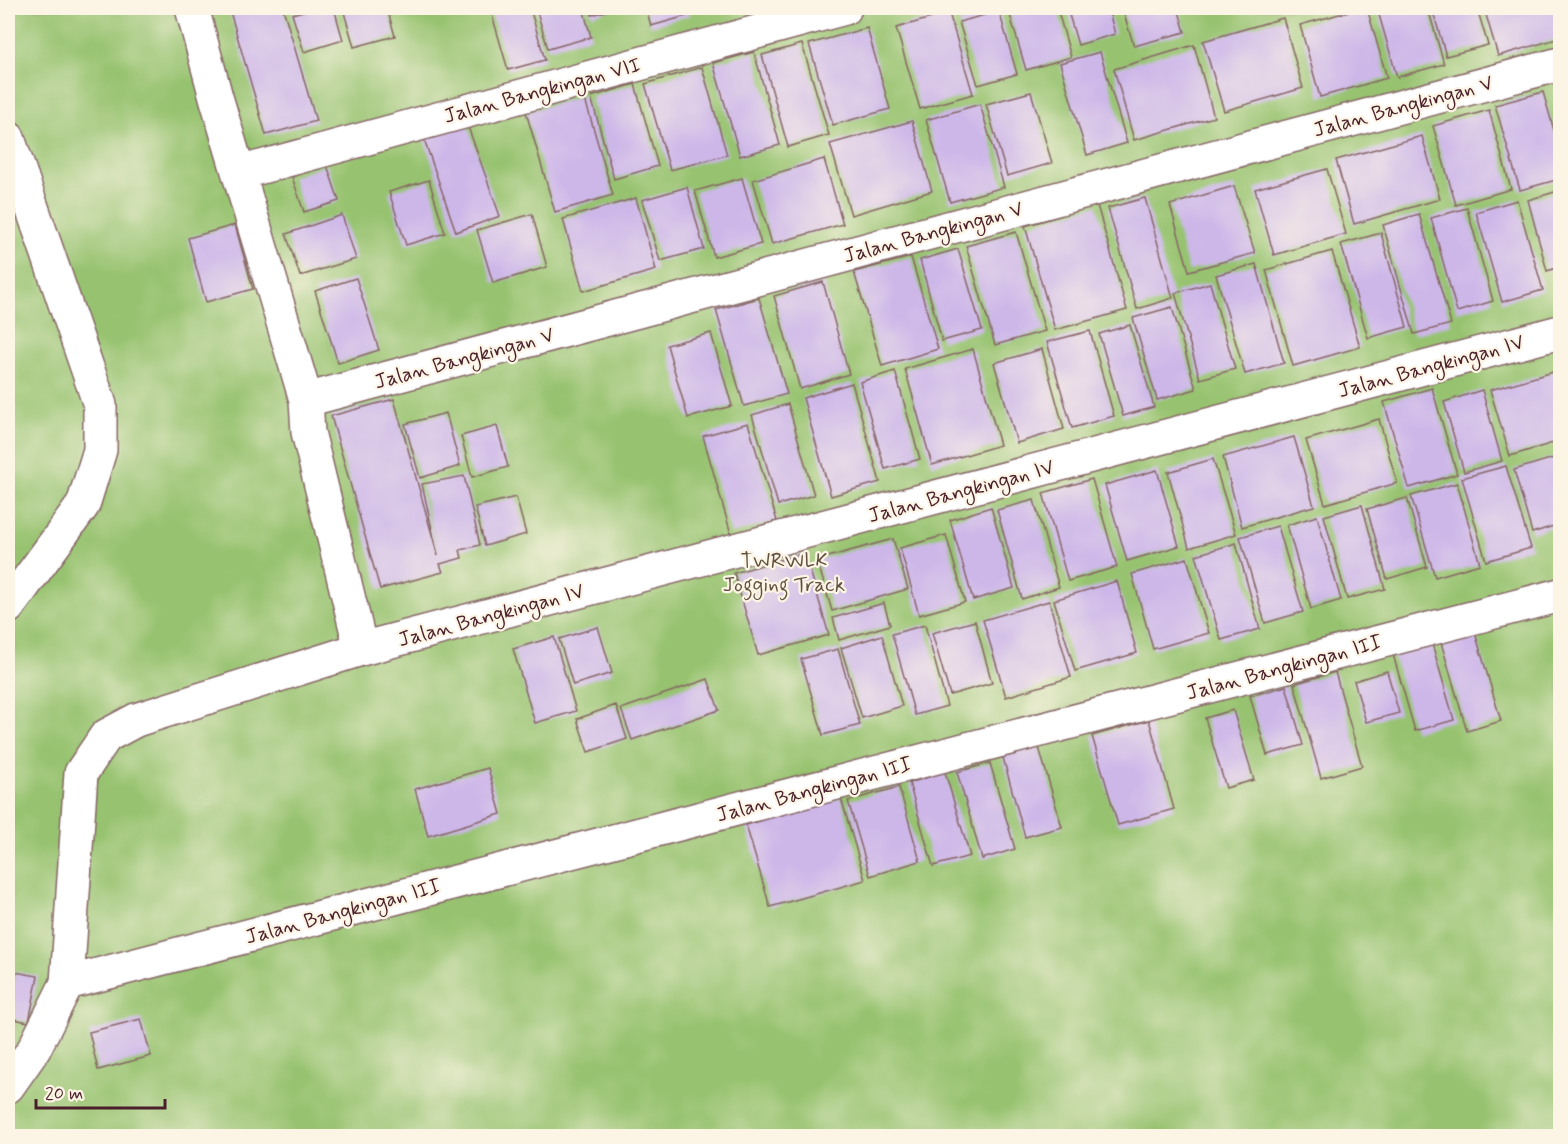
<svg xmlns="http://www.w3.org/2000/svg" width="1568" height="1144" viewBox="0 0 1568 1144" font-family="Mynerve,sans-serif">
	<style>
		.green { fill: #97c370; stroke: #70714e; stroke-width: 1.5 }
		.building { fill: #cdb7e9 }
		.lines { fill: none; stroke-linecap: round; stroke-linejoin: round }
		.minor-casing { stroke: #866666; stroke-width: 36 }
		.minor { stroke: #fff; stroke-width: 33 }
		.labels { text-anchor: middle; stroke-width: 4.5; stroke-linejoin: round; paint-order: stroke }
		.street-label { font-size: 21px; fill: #4a1f2b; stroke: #fcf5e5 }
		.park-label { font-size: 21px; fill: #615040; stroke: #fcf5e5 }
	</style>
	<rect width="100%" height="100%" fill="#fcf5e5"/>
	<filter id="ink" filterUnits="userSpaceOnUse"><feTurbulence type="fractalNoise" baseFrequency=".0167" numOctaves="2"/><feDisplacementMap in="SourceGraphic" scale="12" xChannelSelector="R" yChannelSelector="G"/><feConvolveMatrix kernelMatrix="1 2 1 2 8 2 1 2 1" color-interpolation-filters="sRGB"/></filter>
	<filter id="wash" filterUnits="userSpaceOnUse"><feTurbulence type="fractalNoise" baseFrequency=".008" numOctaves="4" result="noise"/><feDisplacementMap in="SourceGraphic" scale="24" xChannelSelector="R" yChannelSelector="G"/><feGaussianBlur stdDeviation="1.35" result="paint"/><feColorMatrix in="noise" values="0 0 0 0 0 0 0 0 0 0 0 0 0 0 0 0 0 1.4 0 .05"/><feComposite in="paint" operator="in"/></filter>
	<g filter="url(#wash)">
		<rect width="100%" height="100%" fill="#f6ebd3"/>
		<path class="green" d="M8,8H1560V1136H8Z"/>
		<g id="blocks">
			<path class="building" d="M229,8H283L316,121L266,135Z
				M314,8H334L343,40L304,52L292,14Z
				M360,8H387L395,36L354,47L344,12Z
				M490,8H530L545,60L508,70Z
				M536,8H583L591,37L548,49Z
				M590,8H617L592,15Z
				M646,8H687L690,15L651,26Z
				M1008,8H1057L1071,57L1026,70Z
				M1067,8H1108L1115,34L1078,45Z
				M1122,8H1178L1185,32L1134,46Z
				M1361,8H1367L1387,78L1320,97L1300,25Z
				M1377,8H1428L1444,64L1397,77Z
				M1432,8H1477L1488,45L1446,56Z
				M1484,8H1560V38L1498,56Z
				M999,11L1017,74L978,85L959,22Z
				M949,13L973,94L920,109L896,28Z
				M1283,18L1303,88L1224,111L1203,41Z
				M867,28L890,109L833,125L809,44Z
				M802,44L829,135L788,147L762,55Z
				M1194,45L1214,117L1134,140L1114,69Z
				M754,52L780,145L740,156L713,63Z
				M1100,52L1127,143L1087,155L1060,63Z
				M702,67L727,155L670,170L645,84Z
				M635,84L658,166L614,179L591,97Z
				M1031,92L1052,163L1007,176L986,104Z
				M1543,92L1560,151V179L1520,190L1495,105Z
				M584,96L613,195L555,212L526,112Z
				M980,104L1004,187L950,202L926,120Z
				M1489,110L1511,189L1456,205L1433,126Z
				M912,121L932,191L851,215L830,144Z
				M467,124L500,216L456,232L424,139Z
				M1422,136L1440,199L1354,224L1336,160Z
				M824,159L843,224L772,244L753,180Z
				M327,165L339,201L304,212L292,177Z
				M1327,169L1346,234L1274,255L1255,189Z
				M742,178L761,244L714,257L695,191Z
				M429,180L445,233L406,245L389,192Z
				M1234,186L1255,253L1189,271L1170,205Z
				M687,187L704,249L660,261L642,200Z
				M1558,191L1560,201V267L1547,271L1528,200Z
				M636,198L656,270L583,291L563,219Z
				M1145,198L1173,298L1137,309L1108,208Z
				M1517,200L1543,290L1502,302L1476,212Z
				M1097,205L1127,310L1055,330L1025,226Z
				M1467,208L1493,301L1457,312L1431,218Z
				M532,214L547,267L493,283L477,230Z
				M1419,214L1451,324L1414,334L1383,225Z
				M342,215L356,259L300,276L286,234Z
				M235,225L253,289L206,302L188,238Z
				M1016,232L1045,331L995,345L966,246Z
				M1381,233L1407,327L1368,338L1341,244Z
				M958,249L982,330L942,341L920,260Z
				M1332,251L1360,347L1293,366L1266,270Z
				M911,257L938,349L882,366L854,272Z
				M1256,264L1284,363L1245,374L1216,275Z
				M356,278L379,350L338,363L315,291Z
				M823,282L849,374L800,389L774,296Z
				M1210,283L1235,369L1200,379L1175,293Z
				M759,298L787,394L744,406L716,310Z
				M1172,307L1196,389L1157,400L1133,318Z
				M1130,325L1154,407L1123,416L1099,334Z
				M1090,331L1114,416L1072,428L1047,342Z
				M711,333L732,406L688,418L667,345Z
				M973,349L1000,445L932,465L905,369Z
				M1042,349L1064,429L1017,443L994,363Z
				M895,371L920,459L885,469L860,382Z
				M1557,371L1560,384V441L1510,456L1490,390Z
				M852,383L880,482L831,496L803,398Z
				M1432,388L1457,474L1409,488L1384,402Z
				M1482,390L1502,461L1464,472L1444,402Z
				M394,399L438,556L422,484L464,476L480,545L460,550L462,558L440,564L443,572L380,589L331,416Z
				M788,404L814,495L778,505L752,415Z
				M446,413L460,466L420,478L405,424Z
				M1379,419L1397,483L1325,504L1306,440Z
				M748,423L777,521L731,534L703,436Z
				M497,426L508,467L472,477L461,436Z
				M1294,437L1314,506L1242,527L1223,457Z
				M1560,456V524L1532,533L1514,470Z
				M1213,459L1236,534L1189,548L1168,472Z
				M1506,466L1531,548L1486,561L1462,478Z
				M1157,470L1179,546L1127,561L1105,485Z
				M1092,479L1117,567L1068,581L1043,493Z
				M1457,483L1480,564L1435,577L1411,496Z
				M516,497L526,534L485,546L475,507Z
				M1407,498L1427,567L1387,579L1367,509Z
				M1034,500L1059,587L1022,599L997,510Z
				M1362,505L1385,589L1347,599L1324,516Z
				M991,507L1014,588L973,600L950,520Z
				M1317,516L1341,600L1311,609L1287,525Z
				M1278,526L1303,612L1265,623L1240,537Z
				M946,535L965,602L919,615L900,548Z
				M893,539L908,589L832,611L817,560Z
				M1236,543L1260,629L1221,640L1196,555Z
				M805,553L829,635L758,655L734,573Z
				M1187,558L1209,633L1153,649L1132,574Z
				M1117,581L1137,653L1075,671L1054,600Z
				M1049,601L1071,677L1006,697L983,620Z
				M884,603L890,625L839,640L833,618Z
				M975,621L992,683L950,695L932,633Z
				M925,625L947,706L915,715L892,634Z
				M598,627L612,673L573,685L559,639Z
				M1474,629L1501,721L1467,731L1440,639Z
				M882,635L902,706L862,718L841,648Z
				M554,637L576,711L535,723L513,649Z
				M1431,640L1454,720L1415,731L1392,651Z
				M838,649L860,725L823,735L801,659Z
				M1387,671L1399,713L1366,722L1354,681Z
				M1335,672L1362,766L1321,778L1294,684Z
				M708,679L719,710L632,740L621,709Z
				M1286,686L1303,745L1267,755L1250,696Z
				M616,705L627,739L588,752L577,719Z
				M1233,710L1254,780L1226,788L1205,718Z
				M1149,720L1174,809L1118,825L1092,736Z
				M1038,744L1062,827L1025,837L1002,754Z
				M990,763L1015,849L982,859L957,772Z
				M488,768L501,814L428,836L415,789Z
				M945,772L970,856L933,866L909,783Z
				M899,787L920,861L870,876L848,801Z
				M841,798L865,880L770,907L746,825Z
				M15,972L38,976L29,1022L8,1018Z
				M141,1019L151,1056L98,1070L89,1032Z"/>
		</g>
	</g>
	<g filter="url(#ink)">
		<use href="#blocks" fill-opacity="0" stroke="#866666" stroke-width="1.5"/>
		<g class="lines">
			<g class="minor-casing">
				<path id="minor" d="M192,8L216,97L306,400L308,432L361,649
					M8,138L100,405V450L83,505L8,607
					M239,173L845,8
					M306,400L1560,64
					M67,983L1560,595
					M8,1086L34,1049L67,983L81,773L106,736L136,720L361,649L1560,332"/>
			</g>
			<use href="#minor" class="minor"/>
		</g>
	</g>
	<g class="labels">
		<g class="street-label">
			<text transform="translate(542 90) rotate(-15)" y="7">Jalan Bangkingan VII</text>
			<text transform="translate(1403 106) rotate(-15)" y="7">Jalan Bangkingan V</text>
			<text transform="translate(933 232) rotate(-15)" y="7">Jalan Bangkingan V</text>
			<text transform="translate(464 358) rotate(-15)" y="7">Jalan Bangkingan V</text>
			<text transform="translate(1431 366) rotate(-15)" y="7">Jalan Bangkingan IV</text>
			<text transform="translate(961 491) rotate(-15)" y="7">Jalan Bangkingan IV</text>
			<text transform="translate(491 615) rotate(-15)" y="7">Jalan Bangkingan IV</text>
			<text transform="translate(1284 667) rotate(-15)" y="7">Jalan Bangkingan III</text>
			<text transform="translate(814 789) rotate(-15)" y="7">Jalan Bangkingan III</text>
			<text transform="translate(343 911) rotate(-15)" y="7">Jalan Bangkingan III</text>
		</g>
		<g class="park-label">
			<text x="784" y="567">TWRWLK<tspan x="784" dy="24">Jogging Track</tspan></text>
		</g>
	</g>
	<rect width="1568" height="1144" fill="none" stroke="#fcf5e5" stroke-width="30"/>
	<path d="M36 1099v9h129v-9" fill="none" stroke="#4a1f2b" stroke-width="3"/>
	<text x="45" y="1099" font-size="18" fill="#4a1f2b" stroke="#fcf5e5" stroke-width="4.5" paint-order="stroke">20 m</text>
</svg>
